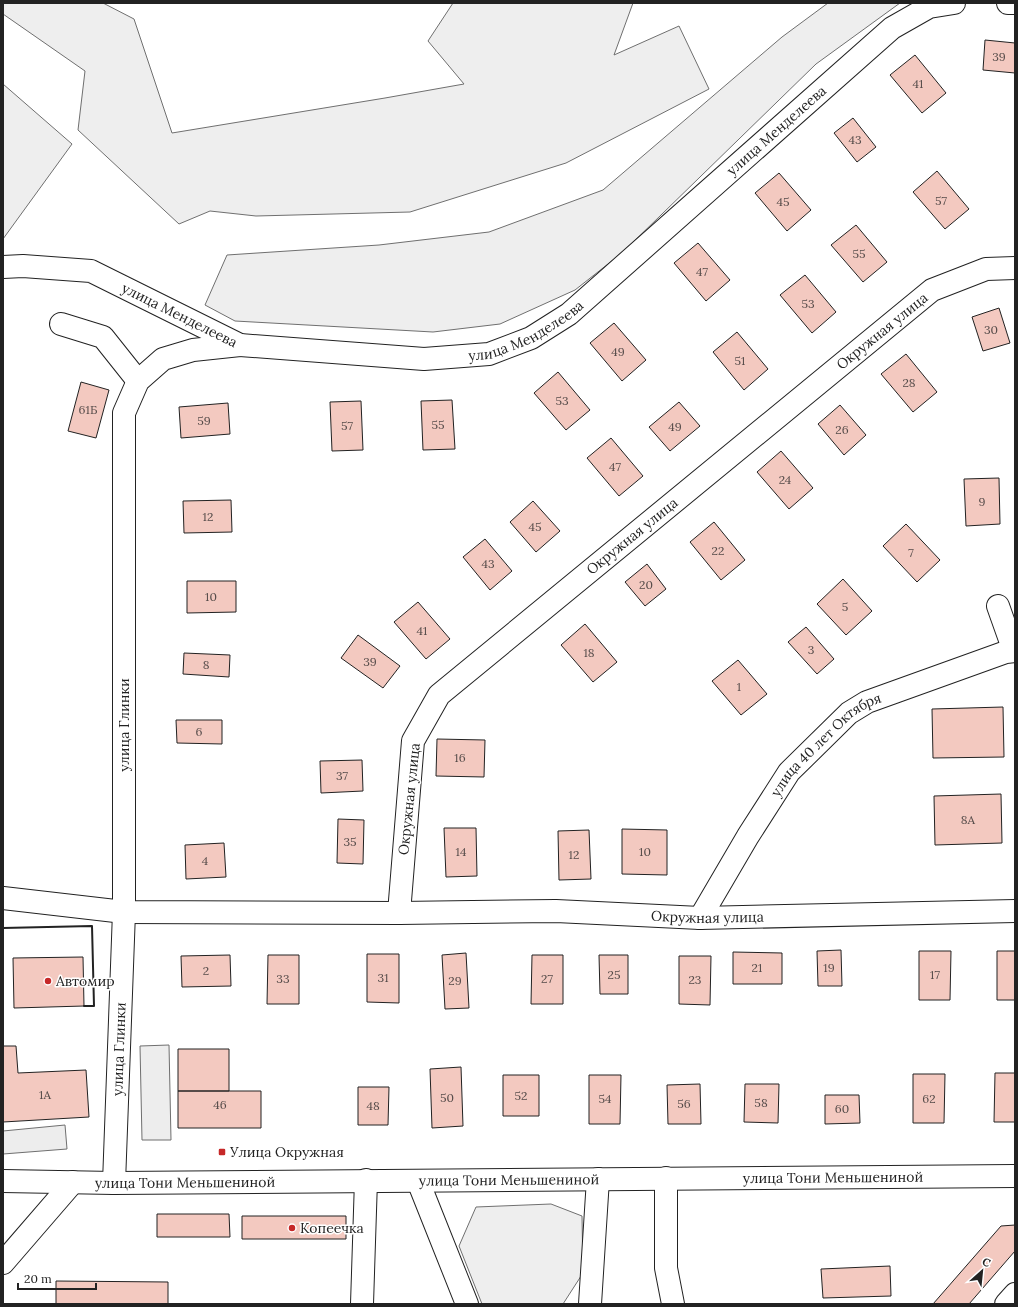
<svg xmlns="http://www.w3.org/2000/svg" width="1018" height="1307" viewBox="0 0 1018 1307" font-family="Lora,serif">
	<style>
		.green { fill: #eee; stroke: #6f6f6f }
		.parking { fill: #ededed; stroke: #6f6f6f }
		.building { fill: #f3c9c0; stroke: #222 }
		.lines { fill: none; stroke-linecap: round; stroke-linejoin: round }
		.minor-casing { stroke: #222; stroke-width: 24 }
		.minor { stroke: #fff; stroke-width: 22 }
		.wall { stroke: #222; stroke-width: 2 }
		.poi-dot { fill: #c62828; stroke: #fff; stroke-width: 1.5 }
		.labels { text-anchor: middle; stroke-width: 3; stroke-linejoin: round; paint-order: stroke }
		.number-label { font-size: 12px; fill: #564c4a }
		.street-label { font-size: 14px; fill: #222; stroke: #fff }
		.poi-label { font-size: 14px; fill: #222; stroke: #fff; text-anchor: start }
	</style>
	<rect width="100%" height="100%" fill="#fff"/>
	<path class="green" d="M3,3H103L134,19L172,133L385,98L464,84L428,41L453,3H633L614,55L679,26L709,89L566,163L410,212L256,216L210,211L179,224L78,130L85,71L3,14Z
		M828,3H900L816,64L622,253L575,290L500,324L433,332L235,321L205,305L227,255L379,245L489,232L603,190L782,37Z
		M3,84L72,144L3,239Z
		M551,1204L582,1216L583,1273L563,1304H482L459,1246L476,1207Z"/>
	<path class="parking" d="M169,1045L171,1140H142L140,1046Z
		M65,1125L67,1149L3,1154V1131Z"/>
	<path class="building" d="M985,40L1015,43V73L983,70Z
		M915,55L946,93L922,113L890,75Z
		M853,118L876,147L857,162L834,133Z
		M937,171L969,209L945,229L913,192Z
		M779,173L811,210L787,231L755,193Z
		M856,225L887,262L863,282L831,245Z
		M698,243L730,280L706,301L674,263Z
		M805,275L836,312L812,333L780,295Z
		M999,308L1010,343L983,351L972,317Z
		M614,323L646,360L622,381L590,343Z
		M737,332L768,369L744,390L713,352Z
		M906,354L937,392L913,412L881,374Z
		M558,372L590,410L566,430L534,393Z
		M81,382L109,390L96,438L68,431Z
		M452,400L455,449L423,450L421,401Z
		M361,401L363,450L332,451L330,402Z
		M679,402L700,426L670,451L649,427Z
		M228,403L230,434L181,438L179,407Z
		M840,405L866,435L844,455L818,424Z
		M611,438L643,476L619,496L587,458Z
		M781,451L813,488L789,509L757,472Z
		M999,478L1000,524L966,526L964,479Z
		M231,500L232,532L184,533L183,501Z
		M533,501L560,531L536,552L510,522Z
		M714,522L745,560L721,580L690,542Z
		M906,524L940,560L917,582L883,546Z
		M485,539L512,571L490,590L463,557Z
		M647,564L666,589L645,606L625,582Z
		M843,579L872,611L846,635L817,604Z
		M187,581H236V612L187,613Z
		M418,602L450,639L426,659L394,622Z
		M585,624L617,662L593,682L561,645Z
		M806,627L834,659L817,674L788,642Z
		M358,635L400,666L383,688L341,658Z
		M184,653L230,655L229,677L183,674Z
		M738,660L767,694L741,715L712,681Z
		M1003,707L1004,757L933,758L932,709Z
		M176,720H222V744L177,743Z
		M437,739L485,740L484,777L436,776Z
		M362,760L363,791L321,793L320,761Z
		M1001,794L1002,843L935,845L934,796Z
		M338,819L364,820L363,864L337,863Z
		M444,828H476L477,876L446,877Z
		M622,829L667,830V875L622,874Z
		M589,830L591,879L559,880L558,831Z
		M224,843L226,877L186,879L185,845Z
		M841,950L842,986H818L817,951Z
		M919,951H951L950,1000H919Z
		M997,951H1015V1000H997Z
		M733,952L782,953V984H733Z
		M466,953L469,1008L445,1009L442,955Z
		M367,954H399V1003L367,1002Z
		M230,955L231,986L182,987L181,956Z
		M268,955H299V1004H267Z
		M532,955H563V1004H531Z
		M599,955H628V994H600Z
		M679,956H711L710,1005L679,1004Z
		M83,957L84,1006L14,1008L13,958Z
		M3,1046H16L18,1073L86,1070L89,1117L3,1122Z
		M178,1049H229V1091H178Z
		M461,1067L463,1126L432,1128L430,1069Z
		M995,1073H1015V1122H994Z
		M913,1074H945L944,1123H913Z
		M503,1075H539V1116H503Z
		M589,1075H621L620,1124H589Z
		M700,1084L701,1124H668L667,1085Z
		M745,1084H779L778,1123L744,1122Z
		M358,1087H389L388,1125H358Z
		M178,1091H261V1128H178Z
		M825,1095H859L860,1123L825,1124Z
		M157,1214H229L230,1237H157Z
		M242,1216H346V1239H242Z
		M1015,1225V1251L969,1304H933L1001,1226Z
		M890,1266L891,1296L823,1298L821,1269Z
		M56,1281L168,1282V1304H56Z"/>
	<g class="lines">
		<g class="minor-casing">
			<g id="minor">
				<path d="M1008,3H1015"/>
				<path id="s1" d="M3,267L23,266L91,271L240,345L424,359L489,354L531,338L569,314L892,28L929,7L954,3"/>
				<path id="s2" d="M1015,268L986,269L932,290L439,695L413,741L399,913L556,911L700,918L1015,911"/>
				<path d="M61,324L103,337L138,381"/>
				<path d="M998,606L1014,651"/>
				<path d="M3,898L124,912L399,913"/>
				<path id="s3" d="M700,918L748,836L789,772L849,713L867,702L1006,652L1015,651"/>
				<path d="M666,1178V1268L673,1304"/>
				<path id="s4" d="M3,1181L114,1183L1015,1176"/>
				<path d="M418,1181L467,1304"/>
				<path id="s5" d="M114,1183L124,912V413L138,381L163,359L193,350L240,345"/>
				<path d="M3,1263L73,1182"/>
				<path d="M362,1304L366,1180"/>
				<path d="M590,1304L598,1179"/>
				<path d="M1006,1304L1015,1294"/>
			</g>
		</g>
		<use href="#minor" class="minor"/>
		<path class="wall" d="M3,928L92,926L94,1006H84"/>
	</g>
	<g class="poi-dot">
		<circle cx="48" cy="981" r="4"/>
		<rect x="218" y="1148" width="8" height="8" rx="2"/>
		<circle cx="292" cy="1228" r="4"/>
	</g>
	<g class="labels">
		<g class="number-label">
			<text x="999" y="61">39</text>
			<text x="918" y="88">41</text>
			<text x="855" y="144">43</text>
			<text x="941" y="205">57</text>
			<text x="783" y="206">45</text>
			<text x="859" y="258">55</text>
			<text x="702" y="276">47</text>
			<text x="808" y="308">53</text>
			<text x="991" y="334">30</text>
			<text x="618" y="356">49</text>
			<text x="740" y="365">51</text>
			<text x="909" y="387">28</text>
			<text x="562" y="405">53</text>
			<text x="88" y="414">61Б</text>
			<text x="204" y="425">59</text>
			<text x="438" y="429">55</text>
			<text x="347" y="430">57</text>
			<text x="675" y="431">49</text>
			<text x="842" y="434">26</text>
			<text x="615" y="471">47</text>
			<text x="785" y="484">24</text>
			<text x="982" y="506">9</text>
			<text x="208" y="521">12</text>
			<text x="535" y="531">45</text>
			<text x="718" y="555">22</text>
			<text x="911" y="557">7</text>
			<text x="488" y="568">43</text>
			<text x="646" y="589">20</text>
			<text x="211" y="601">10</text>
			<text x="845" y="611">5</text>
			<text x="422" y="635">41</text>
			<text x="811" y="654">3</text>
			<text x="589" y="657">18</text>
			<text x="370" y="666">39</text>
			<text x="206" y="669">8</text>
			<text x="739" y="691">1</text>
			<text x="199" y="736">6</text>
			<text x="460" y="762">16</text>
			<text x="342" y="780">37</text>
			<text x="968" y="824">8А</text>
			<text x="350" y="846">35</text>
			<text x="461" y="856">14</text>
			<text x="645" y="856">10</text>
			<text x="574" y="859">12</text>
			<text x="205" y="865">4</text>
			<text x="757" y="972">21</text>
			<text x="829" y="972">19</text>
			<text x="206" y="975">2</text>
			<text x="614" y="979">25</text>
			<text x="935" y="979">17</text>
			<text x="383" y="982">31</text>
			<text x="283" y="983">33</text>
			<text x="547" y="983">27</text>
			<text x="695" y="984">23</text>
			<text x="455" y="985">29</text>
			<text x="45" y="1099">1А</text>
			<text x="521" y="1100">52</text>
			<text x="447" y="1102">50</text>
			<text x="605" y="1103">54</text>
			<text x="929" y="1103">62</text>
			<text x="761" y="1107">58</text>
			<text x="684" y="1108">56</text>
			<text x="220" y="1109">46</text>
			<text x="373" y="1110">48</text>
			<text x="842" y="1113">60</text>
		</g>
		<g class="street-label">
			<text dy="5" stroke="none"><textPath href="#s1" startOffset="871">улица Менделеева</textPath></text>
			<text dy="5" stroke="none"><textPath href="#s1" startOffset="187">улица Менделеева</textPath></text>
			<text dy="5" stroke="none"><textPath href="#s1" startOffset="547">улица Менделеева</textPath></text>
			<text transform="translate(882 331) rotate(-39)" y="5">Окружная улица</text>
			<text transform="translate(632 536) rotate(-39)" y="5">Окружная улица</text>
			<text transform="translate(124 725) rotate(-90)" y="5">улица Глинки</text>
			<text dy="5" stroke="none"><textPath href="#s3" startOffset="217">улица 40 лет Октября</textPath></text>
			<text transform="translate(409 799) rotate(-84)" y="5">Окружная улица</text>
			<text dy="5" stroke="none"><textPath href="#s2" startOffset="1259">Окружная улица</textPath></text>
			<text dy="5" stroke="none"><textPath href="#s5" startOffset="134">улица Глинки</textPath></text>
			<text dy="5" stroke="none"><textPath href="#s4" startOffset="830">улица Тони Меньшениной</textPath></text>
			<text dy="5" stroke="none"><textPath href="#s4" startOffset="506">улица Тони Меньшениной</textPath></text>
			<text dy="5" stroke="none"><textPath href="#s4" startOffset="182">улица Тони Меньшениной</textPath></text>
		</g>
		<g class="poi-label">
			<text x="56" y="986">Автомир</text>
			<text x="230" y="1157">Улица Окружная</text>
			<text x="300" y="1233">Копеечка</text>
		</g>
	</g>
	<rect width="1018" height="1307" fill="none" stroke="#222222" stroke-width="8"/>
	<g transform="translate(982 1271) rotate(27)" stroke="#ffffff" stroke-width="3" paint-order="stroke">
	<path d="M0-3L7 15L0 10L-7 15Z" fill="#222222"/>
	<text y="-6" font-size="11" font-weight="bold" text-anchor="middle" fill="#222222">С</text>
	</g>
	<path d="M18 1283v6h78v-6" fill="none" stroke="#222222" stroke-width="2"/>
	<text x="24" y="1283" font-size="12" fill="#222222" stroke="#ffffff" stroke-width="3" paint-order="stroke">20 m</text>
</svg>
